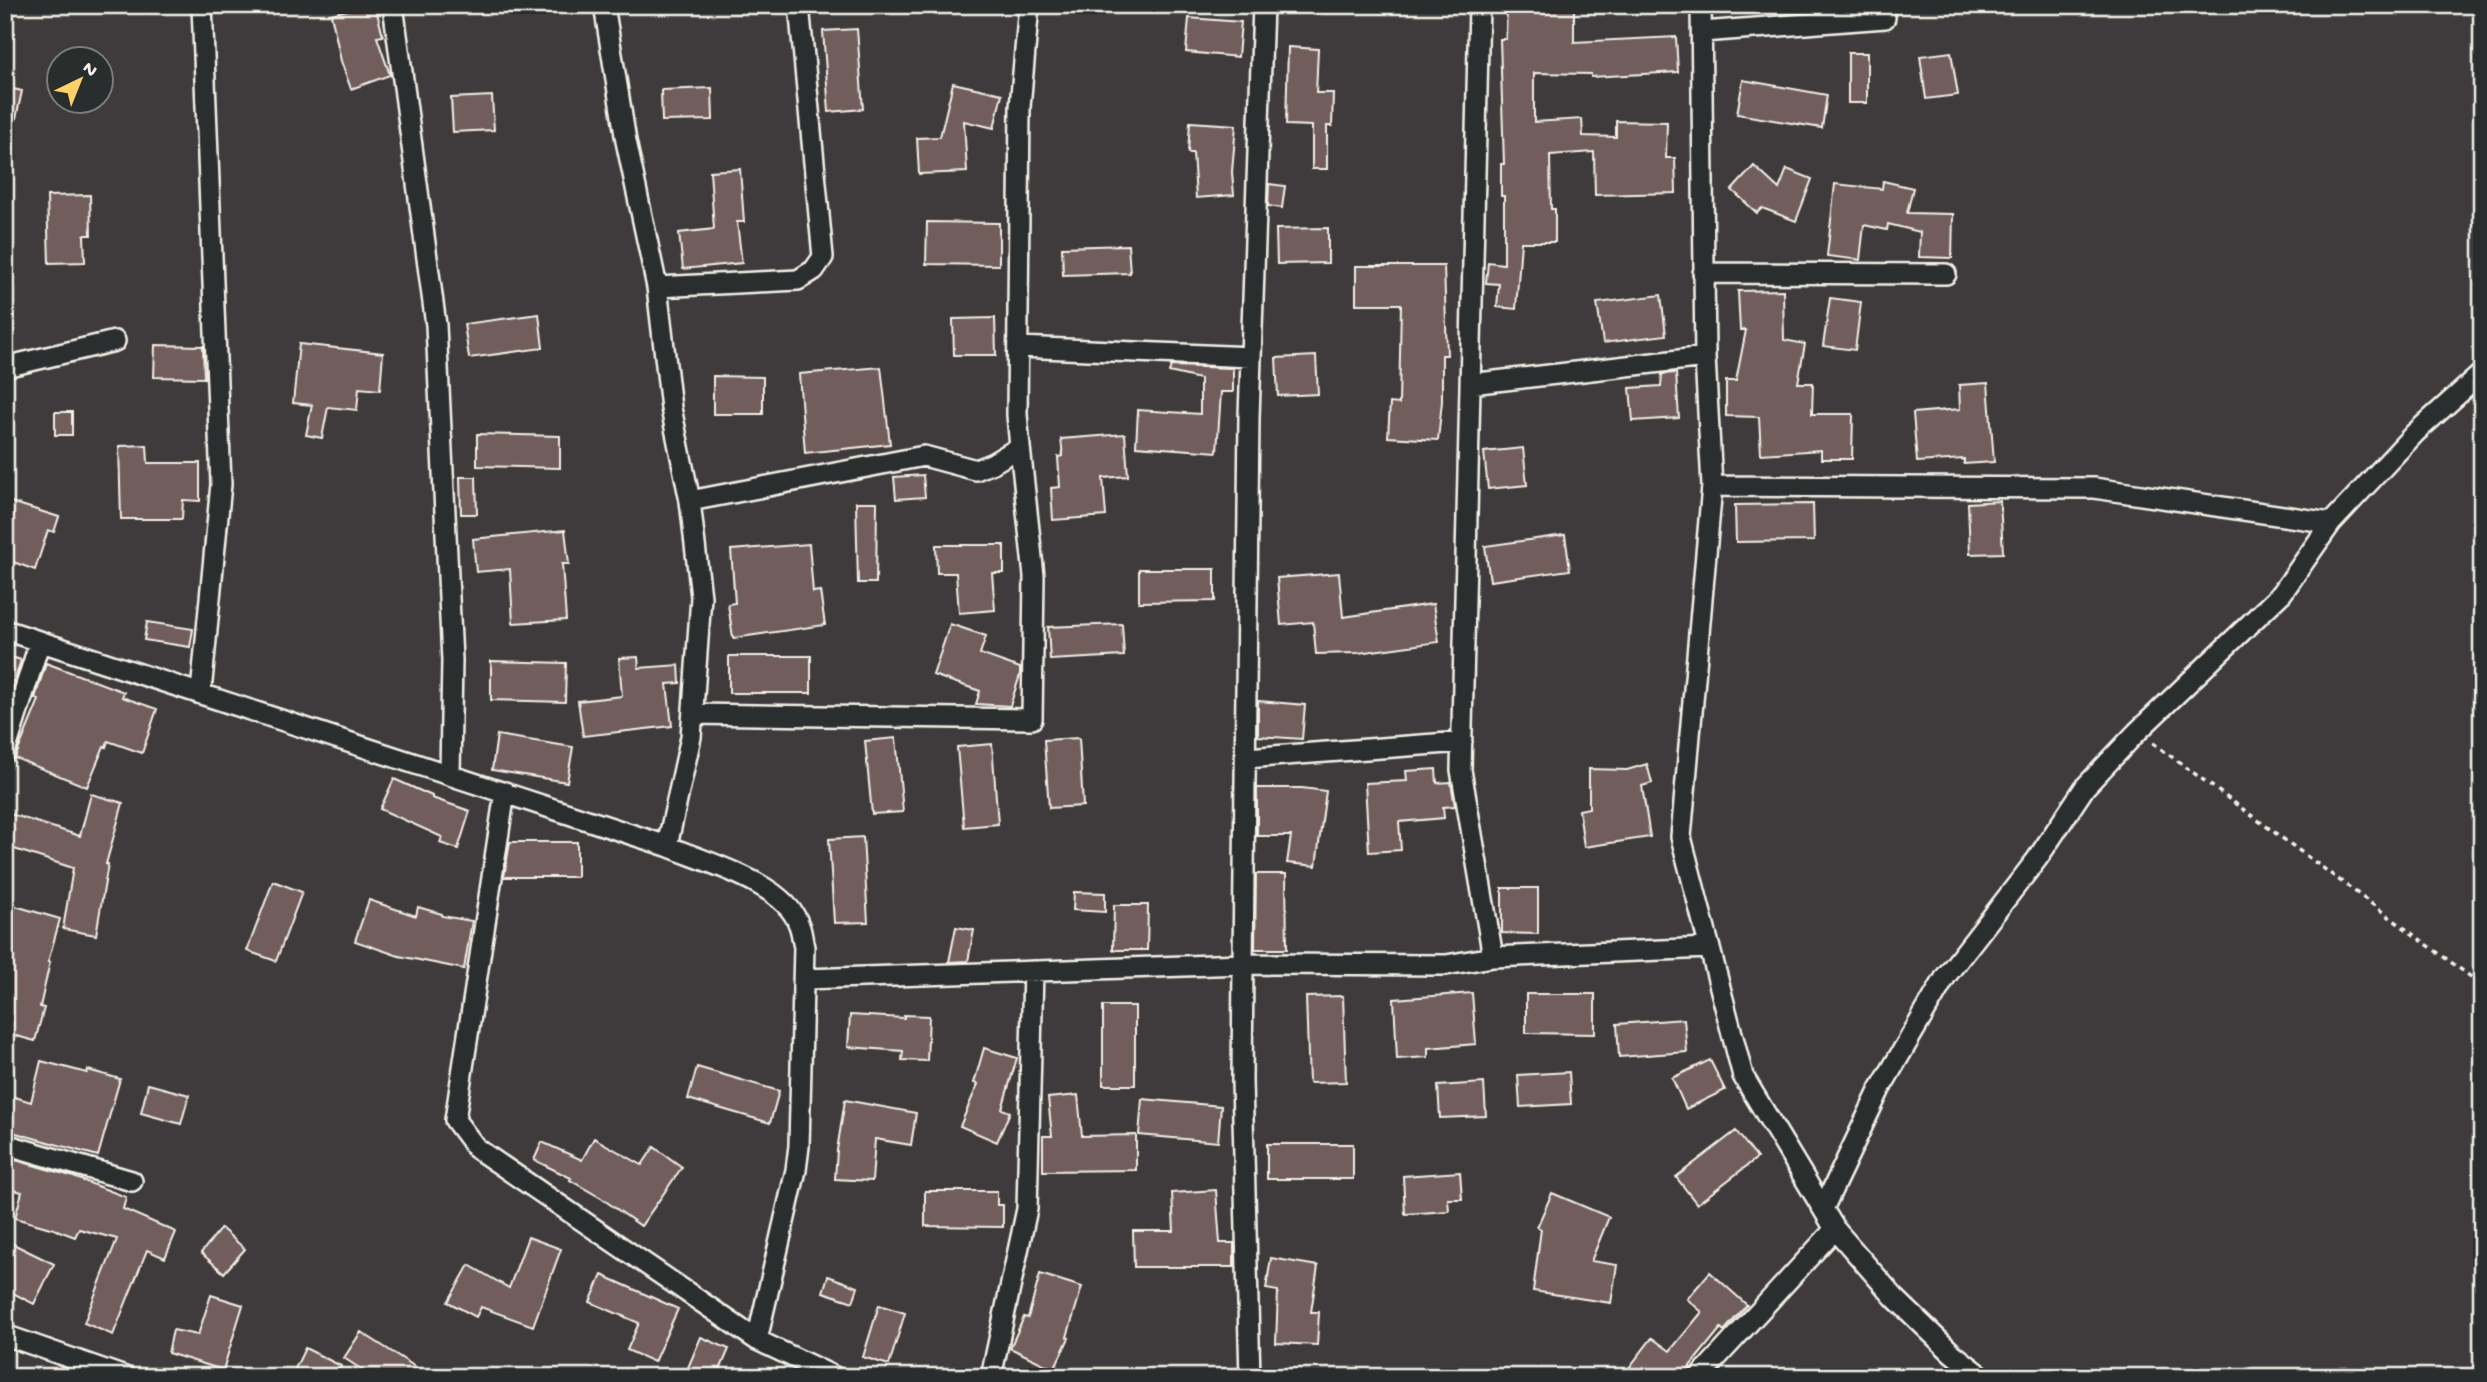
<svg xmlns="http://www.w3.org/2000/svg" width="2487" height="1382" viewBox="0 0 2487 1382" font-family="'Gochi Hand',sans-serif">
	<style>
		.building { fill: #705d5c; stroke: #f4f1e8; stroke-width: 2 }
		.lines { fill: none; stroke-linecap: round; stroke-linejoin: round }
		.minor-casing { stroke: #f4f1e8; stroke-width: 24 }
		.path { stroke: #f4f1e8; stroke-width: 3.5; stroke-dasharray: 5 5; stroke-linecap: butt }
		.minor { stroke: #2a2d2e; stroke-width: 19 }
	</style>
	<rect width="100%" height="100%" fill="#3f3b3c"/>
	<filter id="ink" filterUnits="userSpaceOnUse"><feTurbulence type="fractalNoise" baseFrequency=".0143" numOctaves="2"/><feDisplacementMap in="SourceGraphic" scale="14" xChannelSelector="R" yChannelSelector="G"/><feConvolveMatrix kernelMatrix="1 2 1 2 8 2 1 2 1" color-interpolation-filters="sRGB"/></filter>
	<g filter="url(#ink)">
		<path class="building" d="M368,5H375L383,36L377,37L390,75L351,89L341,61L331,14Z
			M1507,5H1574V42L1676,37L1678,72L1591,77V74L1534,73V122L1582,119L1583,136L1616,137V121L1667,122L1666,158H1675L1676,193L1595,195L1594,152L1550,155L1551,209H1555V242H1521L1516,309L1497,307L1499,284L1486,283L1488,262L1504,264V196H1501V164H1504L1500,39H1506Z
			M1189,18L1241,22L1238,57L1186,52Z
			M857,29L863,109L829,112L823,31Z
			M1288,47L1318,49L1316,93H1333L1332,126H1327V169H1312V126L1286,125Z
			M1951,52L1958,95L1926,99L1920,56Z
			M1848,53H1867V103H1848Z
			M1743,80L1827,95L1822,128L1737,114Z
			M953,83L1002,94L994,128L964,121L967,172L919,174L917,138L940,137Z
			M5,87L22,91L12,137L5,136Z
			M712,88L713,120L662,121L661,90Z
			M492,96L494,130L453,132L451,98Z
			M1190,122L1236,125L1232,172L1234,195L1196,198L1193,153H1188Z
			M1754,166L1779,189L1787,169L1812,179L1796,221L1762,208L1757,213L1732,190Z
			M740,169L744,222H737L742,263L683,269L679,233L714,229L710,171Z
			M1883,181L1913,188L1907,213L1953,214L1952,258L1919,257L1920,232L1888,224L1887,230L1864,225L1860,260L1827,256L1835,184L1882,189Z
			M1269,184L1285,186L1282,208L1268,206Z
			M90,195L91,235H84L85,262L49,263L47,196Z
			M927,222L999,223V265L926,264Z
			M1328,228V263L1277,264L1276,229Z
			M1128,245L1130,273L1063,275L1062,247Z
			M1356,266H1444L1447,355H1442V401L1438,440L1388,437L1390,403L1399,404L1401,304H1356Z
			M1783,290L1784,340L1805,344L1798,383H1813L1812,414H1853L1852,459H1821V450L1761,454L1759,417L1726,416V381H1736L1746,330H1740L1738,291Z
			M1661,295L1666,335L1603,343L1597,303Z
			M1830,298L1861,302L1855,350L1823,346Z
			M539,314L543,348L469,358L464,324Z
			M995,318L996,355H954L953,319Z
			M299,344L383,353L380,390L359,388L357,410L328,407L322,438L306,435L312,405L293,403Z
			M155,345L203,346L204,378L154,377Z
			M1316,356L1318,394L1278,396L1276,358Z
			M1171,366L1233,368V392H1221L1217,452L1136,446L1138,410L1200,414V379L1169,372Z
			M881,367L890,444L805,453L799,374Z
			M1676,373L1679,418L1633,421L1630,388L1661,386L1662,374Z
			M713,376L763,377V414H713Z
			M1988,383L1994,462L1964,464V459L1917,462L1913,413L1960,409L1959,385Z
			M55,412H72V435H55Z
			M477,434L560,436V468L477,466Z
			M1125,434L1128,476L1103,478L1106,516L1053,520L1051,488L1060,487L1058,457L1063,456L1061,439Z
			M147,445L148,463H200V501L183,500L182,519H121L119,446Z
			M1523,448L1527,485L1488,489L1484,452Z
			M923,475L925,497L896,499L894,477Z
			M460,477H476L477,514H461Z
			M5,500L59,517L54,532L48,530L35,570L5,559Z
			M2000,501L2003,553L1970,554L1968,503Z
			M856,502H877L876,583H858Z
			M1813,504L1814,541L1736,542L1735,505Z
			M565,530L569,564H562L566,620L513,623L510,569L476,572L473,539Z
			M1565,535L1570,570L1490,581L1485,546Z
			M809,544L813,592L820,591L825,625L733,638L728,604L735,603L731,550Z
			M936,545H1004V573H992L995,610L959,613L956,573H937Z
			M1139,569H1215V601L1139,602Z
			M1339,573L1343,617L1433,604L1439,642L1358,653L1316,654L1313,622L1281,625L1277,578Z
			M147,622L193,629L190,647L144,640Z
			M950,624L986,636L980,654L1020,668V675L1010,706L976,704L980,691L933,675Z
			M1122,624L1124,656L1050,660L1048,627Z
			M5,655L21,660L14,682L5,679Z
			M729,656H811V693H729Z
			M638,657L639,668L679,665L680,683L667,684L672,726L583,736L578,701L622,696L619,658Z
			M491,661L566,663L565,702L491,700Z
			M46,663L124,692L122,697L157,709L142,753L108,741L106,747L104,746L87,787L15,758L39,700L35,698Z
			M1258,701L1305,705L1302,739L1258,736Z
			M497,735L573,747L567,782L492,770Z
			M896,738L903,812L872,814L865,741Z
			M1079,738L1083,806L1049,808L1044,740Z
			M992,744L998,824L964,827L957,747Z
			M1647,764L1652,783L1642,786L1650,837L1584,847L1579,810L1589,808V769L1627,770Z
			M1436,769L1437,783L1451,782L1455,806L1443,807L1444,818L1399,822L1401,850L1369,852L1365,783L1407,781L1406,771Z
			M394,779L432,796V798L470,811L458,849L440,843L442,837L380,809Z
			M1257,788H1302L1326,791L1316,866L1287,863L1291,836H1257Z
			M91,794L123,803L106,864H108L96,935L63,929L73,868L5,846V812L80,836Z
			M863,837L868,922L834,923L829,839Z
			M510,842H577V877H504Z
			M1256,874H1286L1287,949H1255Z
			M273,881L302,892L276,961L247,951Z
			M1502,888H1538V934L1502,933Z
			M1074,892L1105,893V912L1073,910Z
			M369,900L416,916L418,907L442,914V916L472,921L464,969L399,956L355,941Z
			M5,903L60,919L48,962H50L40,1007L44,1008L35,1041L5,1033Z
			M1114,905H1148L1147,950H1113Z
			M956,927L974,930L968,961L949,962Z
			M1472,993L1476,1044L1428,1048V1057L1397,1059L1394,999Z
			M1526,994H1595V1034L1526,1033Z
			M1343,996L1346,1082L1309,1083L1306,997Z
			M1103,1006H1135V1085H1103Z
			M850,1015L904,1018V1015L929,1016L927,1061L902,1060L903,1051L848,1047Z
			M1684,1019L1687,1052L1619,1057L1617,1024Z
			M984,1048L1017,1058L1002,1109L1010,1112L997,1142L960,1126L978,1084L974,1083Z
			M1710,1060L1725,1090L1686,1109L1672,1078Z
			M41,1061L87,1073L88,1070L120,1079L98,1156L5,1130V1094L31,1102Z
			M697,1067L779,1091L770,1123L688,1099Z
			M1569,1072L1571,1104L1520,1107L1518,1075Z
			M1484,1083L1486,1116L1440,1118L1438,1086Z
			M148,1084L189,1095L181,1124L141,1113Z
			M1078,1095L1082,1136L1136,1135V1170L1043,1171V1136H1052L1048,1098Z
			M1142,1099L1221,1106L1218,1142L1139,1135Z
			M845,1100L916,1113L911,1145L875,1139L872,1181L835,1179L837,1150Z
			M1736,1131L1757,1158L1697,1204L1676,1177Z
			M594,1138L642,1165L654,1147L682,1167L641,1226L601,1198L570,1180L571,1178L534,1160L542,1142L582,1160Z
			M1267,1144H1353V1179H1267Z
			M5,1157L71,1176L126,1197L123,1209L176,1232L165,1258L147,1250L113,1335L84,1323L117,1239L79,1229L75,1237L54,1229L15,1218L22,1192L5,1188Z
			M1460,1172L1462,1199H1448L1449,1211L1405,1214L1403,1176Z
			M1216,1190L1220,1243H1234V1267H1134L1133,1231H1174L1172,1193Z
			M925,1191H997V1205H1003V1227L925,1226Z
			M1552,1193L1609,1217L1591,1261L1617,1265L1611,1303L1533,1291L1541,1229L1537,1227Z
			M221,1228L245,1249L224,1273L201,1253Z
			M528,1237L561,1249L533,1326L481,1307L476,1317L448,1302L469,1265L509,1288Z
			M5,1240L54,1264L34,1304L5,1289Z
			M1271,1258L1318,1266L1311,1312H1319L1317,1345L1276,1343L1278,1291L1266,1289Z
			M1710,1272L1747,1305L1724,1331L1721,1328L1690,1366L1687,1377H1622L1652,1338L1670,1351L1702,1312L1687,1299Z
			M1040,1274L1082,1287L1067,1337L1069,1338L1054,1369L1010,1348L1024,1317L1028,1318Z
			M602,1275L678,1309L654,1362L627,1350L639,1323L590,1302Z
			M828,1276L858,1287L853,1302L823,1292Z
			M211,1295L243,1305L223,1370L168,1353L173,1330L198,1335Z
			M879,1305L905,1313L889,1365L863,1357Z
			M361,1332L431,1377H373L344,1358Z
			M701,1337L729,1349L717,1377H684Z
			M305,1348L341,1366L336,1377H291Z"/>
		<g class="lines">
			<g class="minor-casing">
				<path id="minor" d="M393,5L436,325L452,660L450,773
					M604,5L626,141L657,287L671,408L690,501L701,597L691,737L667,846
					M1479,5L1461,770L1493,957L1710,948
					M1701,5L1705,357L1712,486L1681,837L1743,1076L1835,1229L1895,1298L1952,1353L1983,1377
					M1702,32L1885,18
					M1703,273L1946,274
					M657,287L798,280L814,270L823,257L799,5
					M1019,347L1251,357
					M5,367L115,341
					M1470,384L1705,357
					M1712,486L2094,488L2331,523
					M690,501L924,456L976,470L993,463L1020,447L1017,415L1020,107L1029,5
					M5,630L667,846C705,862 785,883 799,925C802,932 802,940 804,947L799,1146L796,1170L757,1340
					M201,692L221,484L202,5
					M693,714L1032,719L1034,576L1020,447
					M5,752L40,641
					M1246,758L1462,742
					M505,792L455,1120L476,1148L757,1340L835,1377
					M805,979L1243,964L1446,965L1493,957
					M5,1144L132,1181
					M1823,1209L1880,1089L1946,976L2037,859L2085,787L2137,732L2282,593L2331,523L2415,433L2482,373
					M5,1335L125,1377
					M991,1377L1027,1209L1033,971
					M1250,1377L1242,1081L1243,964L1249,417L1263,5
					M1699,1377L1835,1229"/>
			</g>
			<path class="path" d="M2153,743L2482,985"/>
			<use href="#minor" class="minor"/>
		</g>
	</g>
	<rect width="2487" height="1382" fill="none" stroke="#2a2d2e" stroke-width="28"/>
	<rect x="14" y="14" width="2459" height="1354" fill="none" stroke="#f4f1e8" stroke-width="2.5" filter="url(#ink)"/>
	<g transform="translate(80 80) rotate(43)"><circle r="33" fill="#2a2d2e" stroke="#7b7b78" stroke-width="2"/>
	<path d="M0-5L12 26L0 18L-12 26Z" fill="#ffd166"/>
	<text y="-10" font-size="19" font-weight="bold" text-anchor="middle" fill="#f4f1e8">N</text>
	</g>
</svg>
